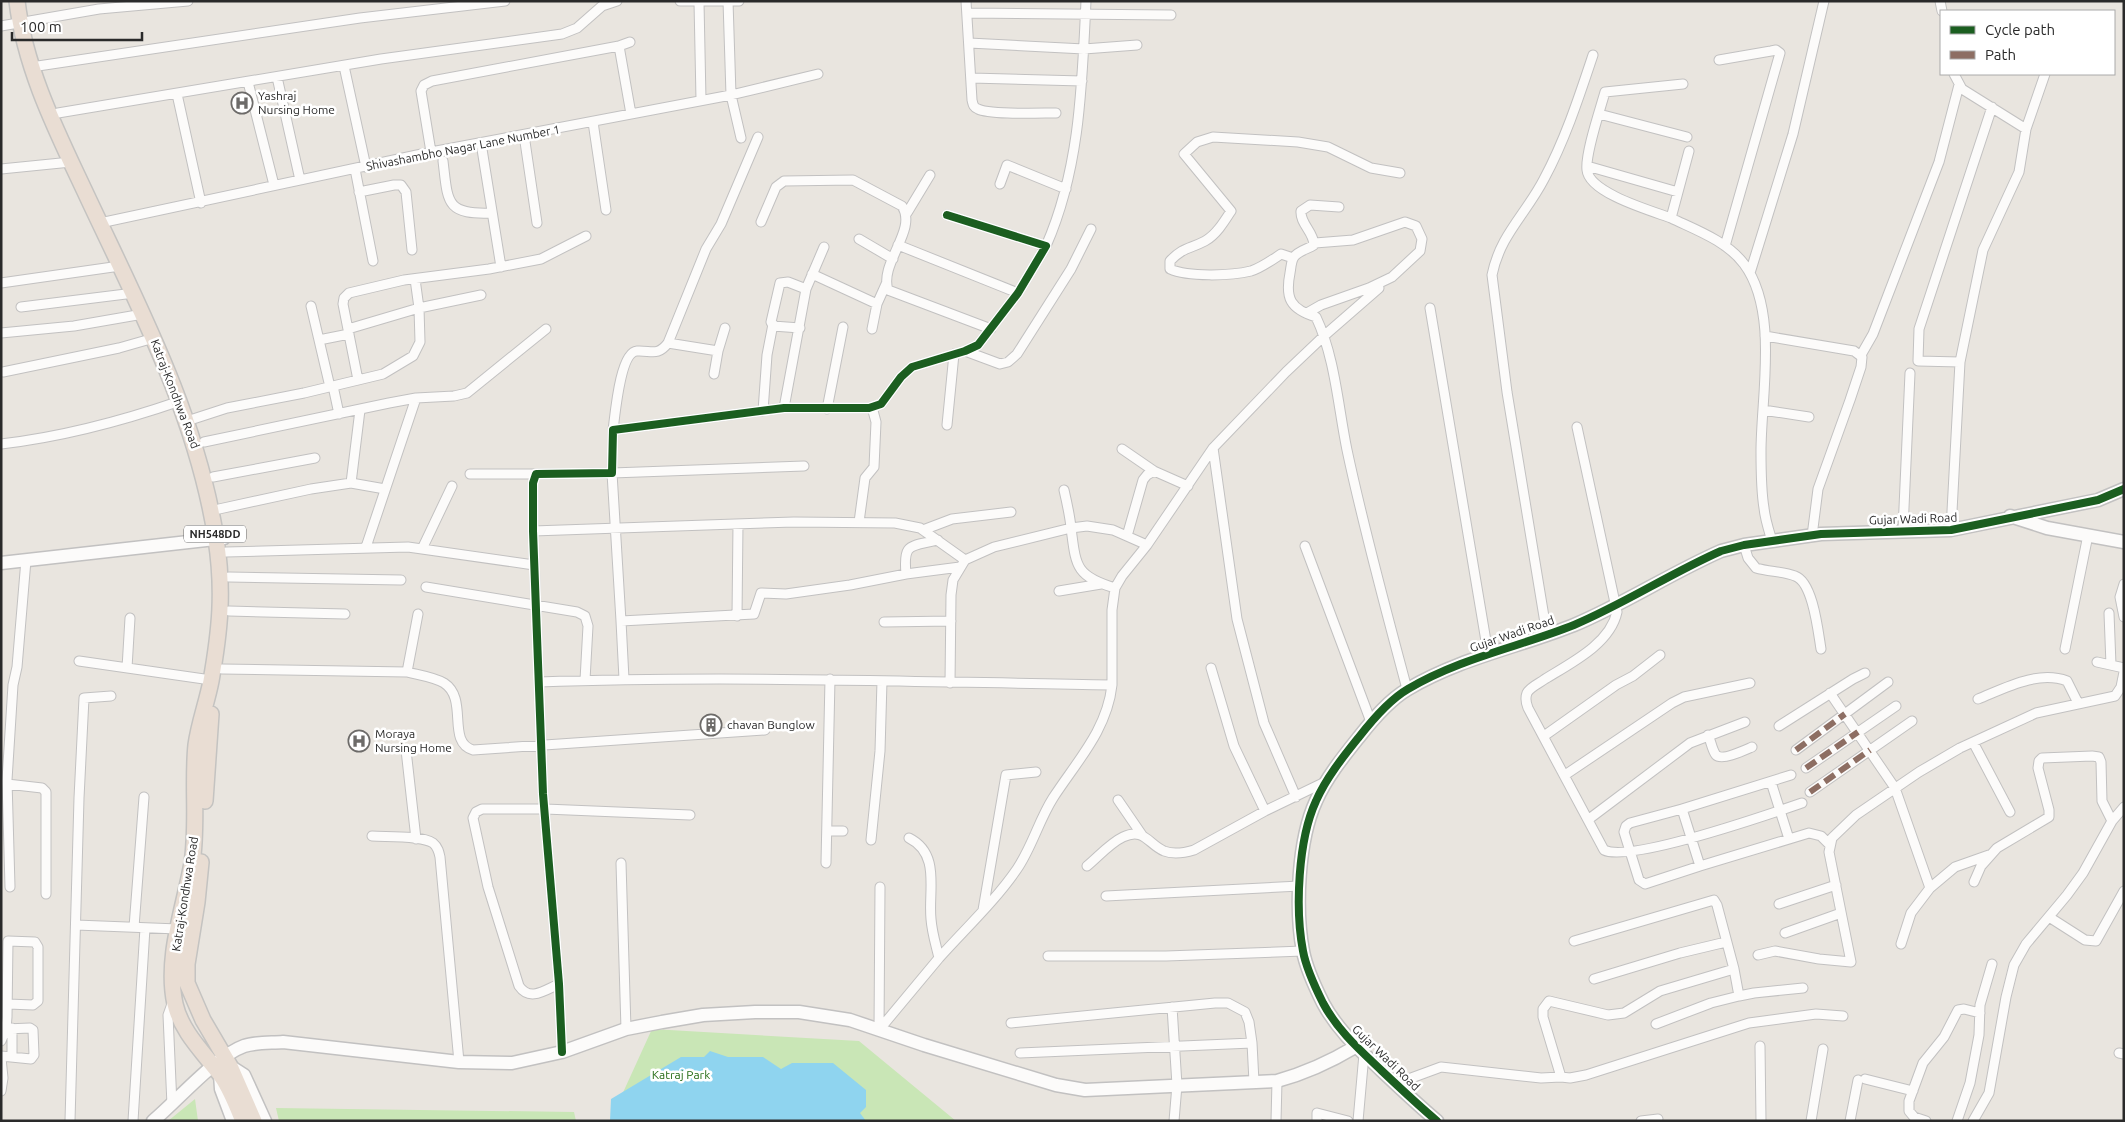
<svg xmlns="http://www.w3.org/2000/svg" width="2125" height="1122" viewBox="0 0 2125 1122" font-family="Ubuntu,sans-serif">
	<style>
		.green { fill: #c9e6b6 }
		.water { fill: #8fd4ef }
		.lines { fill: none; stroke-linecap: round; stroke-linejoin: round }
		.street-casing { stroke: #c2c1c1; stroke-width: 11 }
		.secondary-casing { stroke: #c2c1c1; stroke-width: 15 }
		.highway-casing { stroke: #c4c3c1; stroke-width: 18 }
		.street { stroke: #fcfbfa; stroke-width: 9 }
		.secondary { stroke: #fcfbfa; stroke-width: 12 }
		.highway { stroke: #e9ddd3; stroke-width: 15 }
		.quiet { stroke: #8d6e63; stroke-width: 6; stroke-dasharray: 12 6; stroke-linecap: butt }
		.cycleway-casing { stroke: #fff; stroke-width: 11 }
		.cycleway { stroke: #1b5e20; stroke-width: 8 }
		.labels { text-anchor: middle; stroke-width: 5; stroke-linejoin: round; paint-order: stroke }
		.shield { fill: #fff; stroke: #6a6a6a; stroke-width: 1 }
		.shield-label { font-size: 11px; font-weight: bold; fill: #2a2a2a }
		.poi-label { font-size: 12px; fill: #2a2a2a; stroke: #fff; text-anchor: start }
		.street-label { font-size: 12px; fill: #2a2a2a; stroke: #fff }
		.park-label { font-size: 12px; fill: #256c16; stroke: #fff }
	</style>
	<rect width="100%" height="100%" fill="#e9e5df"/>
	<path class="green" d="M652,1029L859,1041L956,1121H610Z
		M195,1099L198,1121H167H168Z
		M276,1108L574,1112L576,1121H279Z"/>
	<path class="water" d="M710,1051L728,1057H763L781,1069L792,1063H833L866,1090V1107L860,1113L866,1121H610L611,1099L681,1057H704Z"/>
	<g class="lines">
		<g class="street-casing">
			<path id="street" d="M680,1H739
				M728,1L731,95L741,138
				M966,1L972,100C973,104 973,107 978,109C990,115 1040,113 1056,113
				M1940,1L1942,11
				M699,2L701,100
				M967,13L1171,15
				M1,26L99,9L188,1
				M969,43L1084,49L1137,45
				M619,46L631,114
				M1719,60L1771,51L1776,50L1780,53L1725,246
				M38,66L360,18L505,1
				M344,66L366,167
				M277,77L300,180
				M971,78L1082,81
				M248,82L274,185
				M177,94L201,203
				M58,113L381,59L562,34L577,28L602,6L617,1
				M1599,114L1687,137
				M593,122L606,210
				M2026,129L2045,74
				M524,135L537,223
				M481,143L501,267
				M1689,151L1671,218C1696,230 1727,241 1744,264C1779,311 1761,396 1761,451C1761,470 1761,490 1764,508C1765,519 1769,531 1772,541
				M431,152L421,91L424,85L432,81L619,46L630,42
				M443,161C448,202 445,215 492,213
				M1587,166L1678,192
				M1,169L71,162
				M355,169L373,261
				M1000,184L1007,165L1066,189
				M359,192L394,185H401L406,192L412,250
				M1339,207L1310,205L1301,211C1300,224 1314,232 1314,245C1308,249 1298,251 1294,257C1291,261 1291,268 1290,273C1285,298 1290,309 1316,317C1335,357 1338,406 1347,450C1364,530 1386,610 1407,689
				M907,213L930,175
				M1671,218C1652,211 1589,193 1587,170C1585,154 1600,110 1605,92L1683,84
				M761,222L776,187L784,181L853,180L902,206C918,230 879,263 888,290L991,329
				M100,223L431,152L731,95L818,74
				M859,239L893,259
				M898,245L1018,293
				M1046,246C1080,169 1082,85 1086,1
				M1293,258L1281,254C1272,260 1261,268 1251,271C1230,276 1188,277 1170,269V261C1183,247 1190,249 1205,241C1216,235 1224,222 1231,211L1184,154L1197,142L1213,137L1298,142L1328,147L1371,168L1400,173
				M1750,273L1793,134L1824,1
				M812,274L877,304
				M1,283L120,266
				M311,306L330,387
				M21,307L134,293
				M1430,308L1488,653
				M1307,313L1321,305L1369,288L1392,277L1420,251L1422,239L1416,226L1405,222L1353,240L1315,243
				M800,328L773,326L771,322L780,283L788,282L806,289
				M348,329L419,308L481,295
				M872,329L877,304L886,284
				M1,333L74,326L143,314
				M1765,336L1854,351L1862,357L1861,367L1850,400L1818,489L1812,536
				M319,340L349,334
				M668,343L718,351
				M965,351L1000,364L1008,362L1017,354L1071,269L1091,229
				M1861,355L1873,334L1939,162L1959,85
				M1960,362L1918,361L1919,329L1992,107
				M3,372L119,348L154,338
				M714,374L718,351L725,328
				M358,380L343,304L344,298L349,293L404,280L489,269L541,259L586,236
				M333,386L339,414
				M784,408L806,289L824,247
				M827,409L843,327
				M1763,410L1809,417
				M763,411L767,355L773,324
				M187,421L227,408L304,393L383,374L413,356L420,342L419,308L415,279
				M947,425L954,354
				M1577,427L1617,612C1610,644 1571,663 1545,679C1540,683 1530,687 1527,693C1525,698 1526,703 1528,708L1604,850C1629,863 1770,814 1802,803
				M613,430C615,416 620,352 637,351C651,350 657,357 668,343L706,249L721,224L758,137
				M204,442L389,403L416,398L454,396L467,393L546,329
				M1,444C62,437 122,421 180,401
				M1213,448L1237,619L1264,723L1296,797
				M1122,449L1154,471
				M470,474H536
				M213,477L315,458
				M351,483L385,489
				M1064,490C1067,503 1070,516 1071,528C1076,566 1075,576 1115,588
				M219,509L311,489L351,483L360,410
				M859,522L865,478L874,467L876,422L872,407
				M923,530L952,519L1011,512
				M1903,530L1910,373
				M1951,530L1960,362L1983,250L2019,172L2026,129L1962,89L1954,74
				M533,531L794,522L895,523L920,528L965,560
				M1127,536L1143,480L1147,475L1154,471L1188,486
				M1744,545L1748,558L1756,568C1769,572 1783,571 1795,576C1813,582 1818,631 1821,649
				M1305,546L1371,722
				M366,547L416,398
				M422,549L452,486
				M226,552L408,547L534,565
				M906,574L960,567
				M229,577L401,580
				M2124,584L2120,597L2124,617
				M426,587L577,612L585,616L588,626L585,680
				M1059,591L1101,584
				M229,611L345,614
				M2109,613L2111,665
				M737,616L738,524
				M621,621L612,473L804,466
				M884,622L951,621
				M1547,635L1507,392L1492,275C1500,235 1526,214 1544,179C1565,140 1579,97 1593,55
				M2065,649L2088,535
				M79,661L211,680
				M2097,662L2124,668
				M127,668L130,618
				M1211,668L1234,746L1265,811
				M222,669L407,672L418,614
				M407,672C419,675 434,677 444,683C469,699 446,742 473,750L765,730
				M624,679L621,621L754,614L761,593L786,594L850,585L906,574C903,542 910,547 938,540
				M539,682C730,675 921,682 1112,685V610L1115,588L1122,576L1147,545L1213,448L1286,372L1325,335L1379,288
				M950,683L951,595L953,580L965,560L994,547L1071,528L1087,526L1113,530L1147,545
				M1830,693L1895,788L1930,888
				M1978,699C2005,688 2038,670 2067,681L2078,703
				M1779,726L1853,679L1865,673
				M1708,735C1711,741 1712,750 1716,755C1722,761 1745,750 1752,747
				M1544,736L1616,685L1633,676L1660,655
				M1973,742L2010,812
				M406,750L416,839
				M1796,750L1888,682
				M1806,768L1896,706
				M1565,775L1672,703L1684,697L1750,683
				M1791,775L1682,809L1700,866L1809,833L1821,836L1830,845
				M1771,782L1789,839
				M7,784L42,788L46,792V894
				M1810,792L1912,721
				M1118,800L1142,835
				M1682,809L1630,823L1626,826L1624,832L1639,880L1645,884L1700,866
				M1589,819L1690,743L1745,722
				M828,831H843
				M372,836C387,837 421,835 433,843C438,847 439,852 440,857L459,1062
				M871,840L880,751L882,681
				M621,863L626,1029
				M826,863L830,679
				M1087,866C1098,857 1110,843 1123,837C1144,827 1148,844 1164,851C1174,855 1184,853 1194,850L1265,811L1325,782
				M1974,882L1981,866L1997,848L2049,817V810L2038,768L2039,761L2042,758L2092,756L2099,757L2101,762L2102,801L2112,821
				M10,887L7,780L13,685L17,667L26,560
				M1106,896L1300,886
				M1779,904L1836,885
				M983,910L1006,775L1036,772
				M2049,917L2085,940L2096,941L2124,891
				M76,925L178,929
				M134,927L144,797
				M1785,933L1841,913
				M1901,944L1911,913L1930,888L1955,867L1989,855
				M1758,955L1775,951L1819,959L1851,962L1829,852L1832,838L1856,815L1919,772L1960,748L2036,713L2115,696L2121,687L2124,672
				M1048,956H1166L1303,951
				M939,958C965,929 995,901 1017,869C1032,847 1039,820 1053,798C1077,761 1107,730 1112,685
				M1734,969L1739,996L1754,993L1803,988
				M1594,979L1680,953L1726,942
				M559,984C545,990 530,1002 519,986L488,887L473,818L476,812L482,809H545L690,815
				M1172,1007L1177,1085L1174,1121
				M1011,1023L1215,1003H1228L1245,1012L1249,1022L1252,1043L1254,1082
				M1656,1024L1711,1003L1739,996
				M12,1028V1057
				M879,1030L939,958C936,945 932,933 931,919C928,891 941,854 909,838
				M879,1030L880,887
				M1,1041L6,1029L7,1017L8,941L35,942L38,947V1001L33,1005L8,1004
				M1760,1046L1761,1121
				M562,1052L559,984L543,794L533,531V483L536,474L612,473L613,430L784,408H869L881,404L901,377L912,367L965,351L978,345L1018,293L1046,246L947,215
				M1020,1053L1252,1043
				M2119,1053L2124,1054
				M1,1056L31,1059L34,1055L33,1030L30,1028L6,1029
				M1,1058L3,1078L1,1091
				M1561,1077L1570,1078L1586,1075L1749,1023L1816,1014L1843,1016
				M1865,1079L1913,1091
				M1395,1084L1441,1067L1541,1078L1561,1077L1543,1017V1009L1549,1001L1608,1015L1624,1013L1660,991L1734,969L1717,905L1714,900L1574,941
				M172,1105L168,1015L173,1001
				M70,1121L79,798L84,698L111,696
				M133,1121L145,928
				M1276,1121L1277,1081
				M1317,1121V1113L1348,1121
				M1358,1121L1364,1054
				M1641,1121L1658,1119
				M1811,1121L1823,1049
				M1850,1121L1858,1080
				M1926,1121L1914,1117L1909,1111V1101L1923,1063L1944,1037L1958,1010L1964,1009L1980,1013
				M1957,1121L1970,1083L1979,1035L1980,1005L1992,964
				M1973,1121L1989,1093L2006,997L2014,965L2026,944L2067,895L2083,873L2112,821L2124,807"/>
		</g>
		<g class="secondary-casing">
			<path id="secondary" d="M2010,516L2047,528L2124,542
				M1,563L224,538
				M230,1066L244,1075L265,1121
				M220,1074L221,1089L233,1121
				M153,1121C178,1100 216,1056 244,1046C256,1042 270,1043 283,1042L459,1062L512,1063L562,1052L626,1029L662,1022L703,1015L755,1012H799L850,1020L924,1045L1056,1085L1085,1090L1277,1081C1306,1073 1330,1062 1355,1047
				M1437,1121C1418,1105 1400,1088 1382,1071C1360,1050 1338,1031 1323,1003C1315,987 1306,968 1303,951C1295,909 1298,840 1316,801C1326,778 1343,757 1359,737C1373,719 1389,700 1408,689C1460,658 1519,647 1574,625C1624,604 1671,573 1721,551L1744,545L1821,534L1951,530L2098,500L2124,489"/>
		</g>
		<g class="highway-casing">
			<path id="highway" d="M17,1C25,70 58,134 87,196C139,307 197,416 216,539C224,591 220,630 211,681C207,702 199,723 196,745C192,784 198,824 192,863C184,908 165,958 175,1004C181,1031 203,1052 219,1073C230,1087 236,1105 243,1121
				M205,801L211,714
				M201,862L197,902L187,964V983L203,1020L230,1066L254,1121"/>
		</g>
		<use href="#street" class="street"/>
		<use href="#secondary" class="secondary"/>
		<use href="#highway" class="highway"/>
		<path class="quiet" d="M1796,750L1845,714
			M1806,768L1858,732
			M1810,792L1870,750"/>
		<g class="cycleway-casing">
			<path id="cycleway" d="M562,1052L559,984L543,794L533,531V483L536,474L612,473L613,430L784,408H869L881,404L901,377L912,367L965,351L978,345L1018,293L1046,246L947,215
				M1437,1121C1418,1105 1400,1088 1382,1071C1360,1050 1338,1031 1323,1003C1315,987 1306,968 1303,951C1295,909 1298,840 1316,801C1326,778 1343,757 1359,737C1373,719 1389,700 1408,689C1460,658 1519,647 1574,625C1624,604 1671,573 1721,551L1744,545L1821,534L1951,530L2098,500L2124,489"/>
		</g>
		<use href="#cycleway" class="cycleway"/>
	</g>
	<defs>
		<g id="hospital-ring" transform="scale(1.125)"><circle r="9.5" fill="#fff" stroke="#6d6b69" stroke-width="1.5"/><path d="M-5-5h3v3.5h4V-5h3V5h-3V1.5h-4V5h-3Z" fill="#6d6b69"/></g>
		<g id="building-ring" transform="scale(1.125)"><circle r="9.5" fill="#fff" stroke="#6d6b69" stroke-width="1.5"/><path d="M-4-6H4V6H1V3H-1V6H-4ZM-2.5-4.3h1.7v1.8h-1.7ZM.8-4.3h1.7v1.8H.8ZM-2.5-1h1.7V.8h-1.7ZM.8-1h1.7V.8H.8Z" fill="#6d6b69"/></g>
	</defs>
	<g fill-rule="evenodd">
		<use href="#hospital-ring" x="242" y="103"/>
		<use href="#building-ring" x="711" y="725"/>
		<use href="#hospital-ring" x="359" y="741"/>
	</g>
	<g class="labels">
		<rect class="shield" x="184" y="525.5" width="62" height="17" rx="4"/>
		<g class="shield-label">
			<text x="215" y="538">NH548DD</text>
		</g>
		<g class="poi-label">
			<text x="258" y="100">Yashraj<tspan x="258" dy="14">Nursing Home</tspan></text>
			<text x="727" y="729">chavan Bunglow</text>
			<text x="375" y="738">Moraya<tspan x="375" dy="14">Nursing Home</tspan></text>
		</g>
		<g class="street-label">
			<text transform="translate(463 148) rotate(-11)" y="4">Shivashambho Nagar Lane Number 1</text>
			<text transform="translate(175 394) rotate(69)" y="4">Katraj-Kondhwa Road</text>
			<text transform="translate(1913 519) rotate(-2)" y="4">Gujar Wadi Road</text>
			<text transform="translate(1512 634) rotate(-19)" y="4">Gujar Wadi Road</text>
			<text transform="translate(185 894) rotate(-81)" y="4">Katraj-Kondhwa Road</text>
			<text transform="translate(1386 1058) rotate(44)" y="4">Gujar Wadi Road</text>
		</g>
		<g class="park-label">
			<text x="681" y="1079">Katraj Park</text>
		</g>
	</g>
	<rect width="2125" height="1122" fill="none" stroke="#2a2a2a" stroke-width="5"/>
	<rect x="1940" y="10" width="175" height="65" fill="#ffffff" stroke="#aaaaaa"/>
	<rect x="1950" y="26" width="25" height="8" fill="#1b5e20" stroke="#aaaaaa"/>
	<text x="1985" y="35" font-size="15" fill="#2a2a2a">Cycle path</text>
	<rect x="1950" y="51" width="25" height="8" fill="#8d6e63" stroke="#aaaaaa"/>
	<text x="1985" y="60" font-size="15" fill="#2a2a2a">Path</text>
	<path d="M12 32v8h130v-8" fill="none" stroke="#2a2a2a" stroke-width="2.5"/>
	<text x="20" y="32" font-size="15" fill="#2a2a2a" stroke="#ffffff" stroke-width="4" paint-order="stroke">100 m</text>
</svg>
